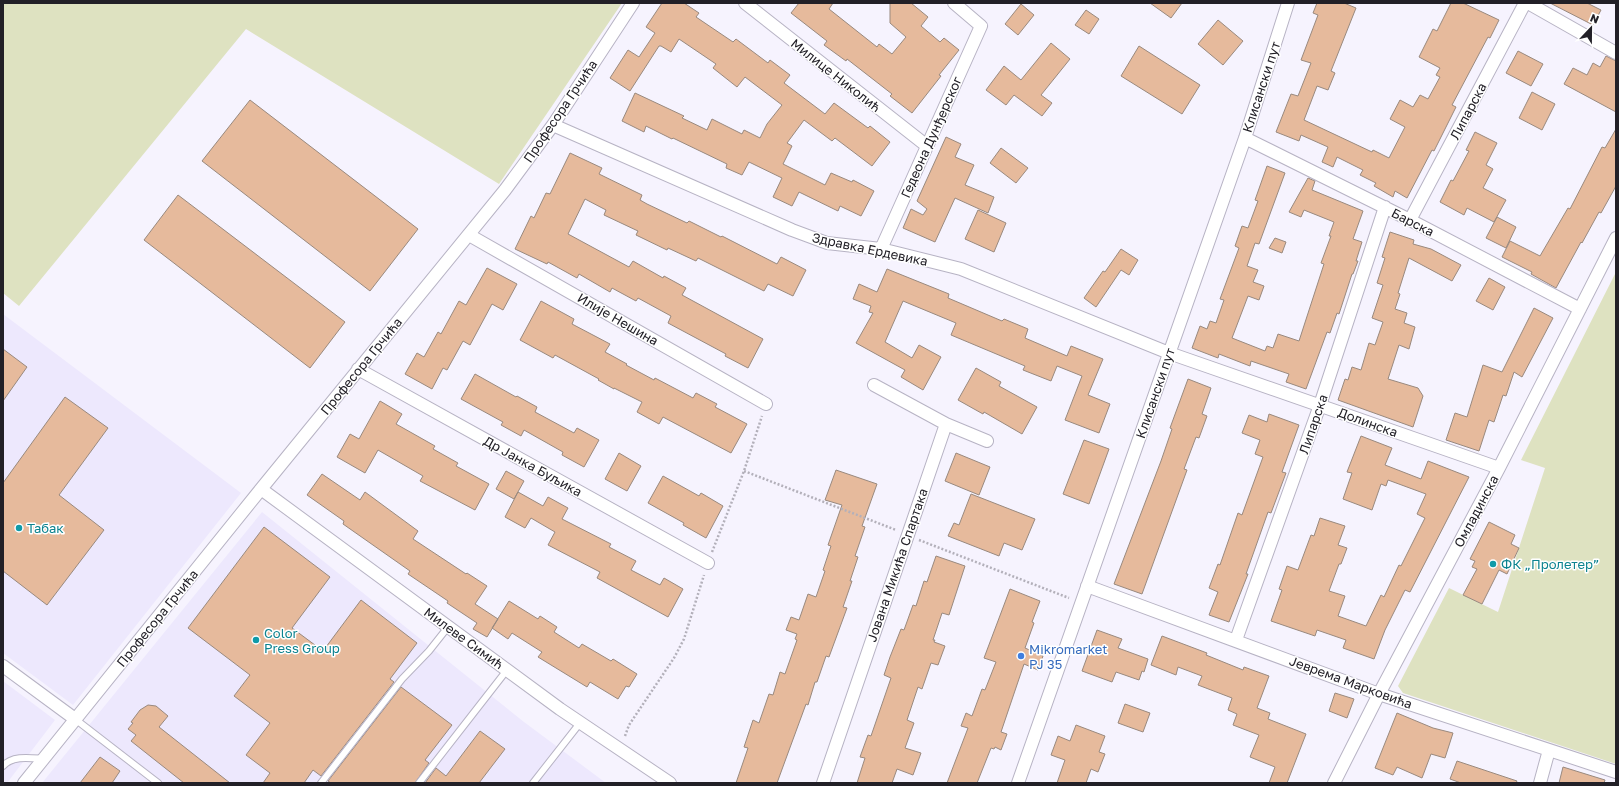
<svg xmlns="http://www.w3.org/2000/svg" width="1619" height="786" viewBox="0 0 1619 786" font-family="'Golos Text',sans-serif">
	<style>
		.built { fill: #ede8fd }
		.green { fill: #dee2c1 }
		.building { fill: #e6ba9c; stroke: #99897e }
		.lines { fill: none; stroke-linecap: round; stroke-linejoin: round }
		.lane-casing { stroke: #b7b3c4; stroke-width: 8 }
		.street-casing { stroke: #b7b3c4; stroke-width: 14 }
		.path { stroke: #b3b0ba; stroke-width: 2.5; stroke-dasharray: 2 2; stroke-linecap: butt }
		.lane { stroke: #fff; stroke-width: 6 }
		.street { stroke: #fff; stroke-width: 12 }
		.culture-dot { fill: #0f9aa8; stroke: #fff; stroke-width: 1.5 }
		.shop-dot { fill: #3f7fe0; stroke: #fff; stroke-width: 1.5 }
		.labels { text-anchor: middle; stroke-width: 3; stroke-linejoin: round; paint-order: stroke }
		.street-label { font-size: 13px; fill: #222027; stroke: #fff }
		.culture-label { font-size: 13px; fill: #0d838f; stroke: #fff; text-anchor: start }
		.shop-label { font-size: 13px; fill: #366cbe; stroke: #fff; text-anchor: start }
	</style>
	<rect width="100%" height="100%" fill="#f6f3fe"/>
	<path class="built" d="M3,314L241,493L73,705L3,653Z
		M262,512L524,722L606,783H42Z
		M3,681L55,720L7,783H3Z"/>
	<path class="green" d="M3,3H622L499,184L246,29L19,306L3,293Z
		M1616,272V764L1403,693L1398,686L1449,588L1498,612L1545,468L1521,460Z"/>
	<path class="building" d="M662,3H684L699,13L696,17L733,42L736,39L768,63L770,60L790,75L784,83L825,114L834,103L868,128L870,126L890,142L872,166L835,138L832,141L804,120L787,143L792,146L783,164L825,185L831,173L852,182L853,180L874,191L861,216L840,206L838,211L799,192L792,206L773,197L782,178L749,162L742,175L726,168L727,164L673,138L672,139L646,126L644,132L622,121L635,93L684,116L682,118L707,130L712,119L742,134L744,130L760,138L767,124L782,105L745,77L737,87L713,68L716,64L679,39L671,52L661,46H659L630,91L610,78L628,50L639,57L655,33L646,27Z
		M799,3H833L829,9L877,47L879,44L892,54L906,37L890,23V3H911L928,17L921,26L940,42L944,38L959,50L939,75L941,76L912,113L890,96L892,94L847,59L846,61L824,45L827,41L791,13Z
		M1150,3H1182L1171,18Z
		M1317,3H1344L1356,8L1331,71L1335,73L1328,90L1317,86L1304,120L1372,152L1373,150L1389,158L1405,127L1390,119L1400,100L1413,107L1420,95L1428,99L1440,77L1436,75L1440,68L1419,57L1433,29L1437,31L1451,3H1463L1499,20L1490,38L1488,37L1452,105L1456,107L1434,151L1432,150L1407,198L1395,191L1393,197L1374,186L1376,183L1360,175L1363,170L1337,157L1333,167L1322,162L1328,147L1301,135L1299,141L1276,132L1291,94L1298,96L1311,63L1301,60L1318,15L1313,13Z
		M1550,3H1587L1601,10L1593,25Z
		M1021,4L1034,15L1018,35L1005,24Z
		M1086,10L1099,19L1089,34L1075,25Z
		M1218,20L1243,41L1223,65L1198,44Z
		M1051,43L1070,59L1041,95L1052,103L1042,116L1014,95L1006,105L986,90L1004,66L1021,80Z
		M1139,46L1200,85L1182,114L1121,76Z
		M1518,51L1543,64L1531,86L1506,73Z
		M1606,56L1616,61V112L1564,84L1573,68L1587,75L1593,63L1600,67Z
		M1532,92L1555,104L1542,130L1519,118Z
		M250,100L418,229L370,291L202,161Z
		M1616,129V186L1601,213L1599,212L1582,243L1581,242L1556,288L1531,274L1532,272L1502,257L1510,241L1540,256L1568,208L1570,209L1602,147L1605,148Z
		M1475,132L1497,143L1486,165L1493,169L1483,188L1506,200L1494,222L1467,208L1464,215L1440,202L1451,180L1453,181L1469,151L1466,150Z
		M946,137L961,144L955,157L974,165L965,185L994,197L988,213L955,198L935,242L903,228L911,209L923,215L927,209L917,201Z
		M1001,148L1028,168L1016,183L990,163Z
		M570,153L602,168L599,174L642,195L640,200L647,204L687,223L689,221L721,237L722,236L777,264L781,257L806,270L793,296L768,284L764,291L698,258L696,261L668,248L667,250L636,235L638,231L604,215L606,210L585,199L568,234L629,267L633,261L663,278L664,276L686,288L682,295L763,339L748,368L725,356L726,354L668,323L671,316L638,298L636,301L612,288L610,292L579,274L577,278L548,262L547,264L515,249L531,216L534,218L546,193L550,194Z
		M1267,166L1285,173L1259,244L1255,243L1247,266L1258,270L1253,282L1264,286L1259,300L1248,296L1232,338L1265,351L1267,346L1273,348L1278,334L1299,341L1324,264L1321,263L1331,236H1329L1334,222L1304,210L1301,217L1289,212L1308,178L1315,181L1312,190L1363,211L1353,239L1362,242L1356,261H1358L1353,274H1352L1339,314L1337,313L1330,333L1327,332L1306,389L1286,382L1289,374L1251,361L1250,366L1219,354L1218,358L1192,348L1200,326L1207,329L1210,321L1216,323L1224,300L1220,299L1239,248L1235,246L1242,226L1248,228L1258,201L1255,200Z
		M178,195L345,322L310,368L144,240Z
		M978,210L1006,223L994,252L965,239Z
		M1497,217L1516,227L1506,248L1486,238Z
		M1390,232L1414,240L1413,244L1431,249L1461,265L1452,281L1409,258L1398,293L1400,294L1395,309L1407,313L1404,323L1415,327L1409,349L1399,345L1388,379L1418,388L1423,396L1413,427L1338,400L1345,379L1348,380L1352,367L1361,370L1369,343L1375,345L1383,322L1372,318L1383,285L1377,283L1385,258L1382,257Z
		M1275,238L1286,242L1282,253L1269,248Z
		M1121,249L1138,260L1129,275L1121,270L1096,307L1084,298L1103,271L1105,272Z
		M487,268L517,284L503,310L492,304L470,345L463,341L447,370L443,368L432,389L405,374L417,353L424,357L438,332L441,334L459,301L466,305Z
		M887,269L949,294L948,298L1002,321L1004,319L1028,329L1025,338L1067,356L1071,346L1103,359L1088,395L1110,404L1099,433L1065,420L1082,376L1057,366L1051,381L1023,370L1025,366L951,335L956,323L903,301L885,342L912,358L919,345L941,357L923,390L901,377L905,370L856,343L873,313L869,312L871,306L853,299L859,284L877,292Z
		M1489,278L1505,287L1493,310L1476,301Z
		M541,301L574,319L572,324L610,344L605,352L627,364L626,365L654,380L655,378L693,398L696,393L717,404L715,407L747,424L731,453L663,417L659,424L637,412L642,402L614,388V389L598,380L599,379L555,355L553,358L520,340Z
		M1534,308L1553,318L1522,377L1514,372L1506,396L1503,395L1494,422L1489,420L1479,451L1446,440L1455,413L1467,417L1483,365L1502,372Z
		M3,349L27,367L3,401Z
		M976,368L1001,382L999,386L1037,407L1022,434L984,412L983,414L958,400Z
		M475,374L516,397L517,396L537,407L535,412L574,433L577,428L599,440L584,467L562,455L563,452L524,430L521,436L501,425L503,422L461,399Z
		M1188,379L1211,388L1202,414L1207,416L1199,438L1196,437L1184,469L1187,470L1142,594L1114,584L1161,461L1172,429L1170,428Z
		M65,397L108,428L59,495L104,530L47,605L3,571V483Z
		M380,401L402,414L396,424L435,446L433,449L458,463L456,466L489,484L475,510L420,481L423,476L378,450L365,473L337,457L350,434L359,439Z
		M1269,414L1299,425L1282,472L1286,473L1271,513L1268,512L1246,574H1248L1229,622L1209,615L1218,592L1209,588L1218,564L1220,565L1238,513L1242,515L1263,457L1255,454L1260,440L1242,433L1249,415L1267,422Z
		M1361,436L1392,448L1385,465L1421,479L1428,461L1469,477L1410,592L1405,590L1385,630L1374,659L1343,648L1346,640L1317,630L1315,636L1271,621L1282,590L1279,589L1287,566L1298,570L1311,535L1314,536L1320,518L1345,526L1338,545L1347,548L1341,564H1339L1329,591L1345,596L1338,616L1366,626L1381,595L1384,597L1399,565L1401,566L1425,518L1417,514L1426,494L1388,480L1386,486L1381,484L1372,510L1343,499L1352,473L1347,472Z
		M1084,440L1109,449L1089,504L1063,494Z
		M619,453L641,466L627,491L605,479Z
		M956,453L990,467L979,495L945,481Z
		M836,470L877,484L862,526L865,527L855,556L858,557L850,581H852L843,607L847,608L829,657L826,656L817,682H815L808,705L806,704L777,783H736L748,748L744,747L753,720L759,723L769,694L773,695L780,672L785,674L797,640L795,639L797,634L786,630L791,617L799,620L808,594L816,597L825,571L823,570L831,546L828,545L842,505L825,500Z
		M506,471L524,481L514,499L496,489Z
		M322,474L360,500L365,492L418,531L413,539L466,574L467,573L487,586L475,604L498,619L487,637L473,629L477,623L447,603L448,601L408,574L410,571L343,524L344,521L307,495Z
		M663,476L699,496L701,493L723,506L706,538L683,525L684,523L648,503Z
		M518,492L543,506L548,497L568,508L562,519L611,544L609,547L636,561L631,570L660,585L664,578L683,589L668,617L597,578L600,572L548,545L555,532L531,518L525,528L505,517Z
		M971,494L1035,519L1022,550L1004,543L999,556L948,536L954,523L959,525Z
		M1489,522L1515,535L1511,544L1519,548L1507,574L1499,570L1482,604L1463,595L1477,569L1472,567L1475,561L1470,559Z
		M264,527L330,577L292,628L323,651L361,600L417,643L390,679L394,682L321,776L313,770L304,783H263L270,773L246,755L270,723L234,696L250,675L188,628Z
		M936,556L965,566L949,615L942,613L933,640H935L934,642L945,646L938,665L931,663L922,689L918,687L907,720L914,723L905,748L921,753L913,775L897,769L892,783H857L865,758L860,757L868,735L871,736L891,678L884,675L890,657L901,629L904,630L913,605L916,606L924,581L927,582Z
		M1010,589L1040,601L1032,622L1034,623L1025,648L1043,656L1038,670L1024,664L1001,732L1007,734L1001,750L995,747L994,749L991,748L977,783H947L968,728L961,726L966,713L972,716L982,689L985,690L996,662L984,658Z
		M509,601L538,619L540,616L557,627L554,632L579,648L582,644L611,661L613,659L637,674L629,687L626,686L618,699L590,682L587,687L538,657L542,652L512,633L508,639L492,628Z
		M1097,630L1122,639L1118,648L1148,659L1144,672L1142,671L1139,680L1116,672L1112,682L1082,671Z
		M1162,636L1207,653L1206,655L1243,670L1244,667L1269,676L1257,708L1270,713L1268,719L1306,734L1287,783H1269L1275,767L1250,757L1259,735L1233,725L1237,714L1228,710L1232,698L1198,685L1202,676L1178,667L1176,675L1151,665Z
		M401,687L452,725L425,760L429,763L415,783H331L328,781Z
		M1335,693L1354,699L1347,718L1329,711Z
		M1125,704L1150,713L1143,732L1118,723Z
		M148,705L156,706L168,716L159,727L230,783H184L131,741L136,735L128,729L133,723L131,722L140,710Z
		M1397,713L1433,728L1453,733L1445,758L1431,754L1422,778L1397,767L1393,775L1375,768Z
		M1076,725L1105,736L1099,752L1105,754L1098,772L1091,769L1086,783H1057L1065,760L1051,755L1058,736L1070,741Z
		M480,731L505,749L479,783H425L436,768L446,776Z
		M100,757L120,771L112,783H80Z
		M1457,761L1517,781L1516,783H1461L1450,779Z
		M1563,767L1605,780L1604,783H1559Z"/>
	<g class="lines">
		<g class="lane-casing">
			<path id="lane" d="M75,719L158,783
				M3,766C13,755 30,758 44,759
				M321,783L402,679L429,651L448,627
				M419,783L507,670
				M533,783L580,723"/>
		</g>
		<g class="street-casing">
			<path id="street" d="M745,3L927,146
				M1528,3L1616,53
				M553,125L792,230L827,243L881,249L961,269L1169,353L1499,468
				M1245,138L1410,220L1580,309
				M1410,220L1525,3
				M469,235L766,404
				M881,249L981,26L954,3
				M358,369L708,563
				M946,424L987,441
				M261,489L560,709L670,783
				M1087,586L1379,694L1616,772
				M1236,640L1320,405L1385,207
				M3,666L75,719
				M24,783L261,489L505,190L553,125L633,3
				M823,783L946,424L874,385
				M1018,783L1245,138L1288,3
				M1334,783L1379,694L1499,468L1616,238
				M1540,783L1549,750"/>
		</g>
		<path class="path" d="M744,471L896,530
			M919,540L1069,598
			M712,552L744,471L762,416
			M625,736L629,725L674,658L684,639L704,575"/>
		<use href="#lane" class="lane"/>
		<use href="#street" class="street"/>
	</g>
	<g class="culture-dot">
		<circle cx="19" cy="528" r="4"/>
		<circle cx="1493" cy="564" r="4"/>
		<circle cx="256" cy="640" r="4"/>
	</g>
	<circle class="shop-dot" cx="1021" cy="656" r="4"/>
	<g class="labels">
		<g class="street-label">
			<text transform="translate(836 75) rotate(38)" y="5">Милице Николић</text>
			<text transform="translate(1261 87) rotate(-72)" y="5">Клисански пут</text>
			<text transform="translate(560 111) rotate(-56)" y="5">Професора Грчића</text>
			<text transform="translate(1468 111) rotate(-62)" y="5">Липарска</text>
			<text transform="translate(931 137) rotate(-66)" y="5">Гедеона Дунђерског</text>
			<text transform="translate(1413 222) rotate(27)" y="5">Барска</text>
			<text transform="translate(870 249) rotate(12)" y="5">Здравка Ердевика</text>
			<text transform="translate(618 319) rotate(30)" y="5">Илије Нешина</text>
			<text transform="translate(361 366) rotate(-51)" y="5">Професора Грчића</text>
			<text transform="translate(1155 393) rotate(-71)" y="5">Клисански пут</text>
			<text transform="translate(1368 422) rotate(20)" y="5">Долинска</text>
			<text transform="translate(1313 424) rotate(-71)" y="5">Липарска</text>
			<text transform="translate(533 466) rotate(29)" y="5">Др Јанка Буљика</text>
			<text transform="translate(1476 511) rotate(-62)" y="5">Омладинска</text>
			<text transform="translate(897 565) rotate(-71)" y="5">Јована Микића Спартака</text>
			<text transform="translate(157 618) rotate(-51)" y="5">Професора Грчића</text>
			<text transform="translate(464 638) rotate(36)" y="5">Милеве Симић</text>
			<text transform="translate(1351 682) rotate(20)" y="5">Јеврема Марковића</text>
		</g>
		<g class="culture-label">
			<text x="27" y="533">Табак</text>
			<text x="1501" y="569">ФК „Пролетер”</text>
			<text x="264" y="638">Color<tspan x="264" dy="15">Press Group</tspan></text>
		</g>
		<g class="shop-label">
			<text x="1029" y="654">Mikromarket<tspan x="1029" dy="15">PJ 35</tspan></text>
		</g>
	</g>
	<rect width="1619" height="786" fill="none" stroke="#222027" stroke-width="8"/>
	<g transform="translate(1591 28) rotate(22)" stroke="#ffffff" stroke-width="3" paint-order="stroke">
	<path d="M0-3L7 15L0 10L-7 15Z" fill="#222027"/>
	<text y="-6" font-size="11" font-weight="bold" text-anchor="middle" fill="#222027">N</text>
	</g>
</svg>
